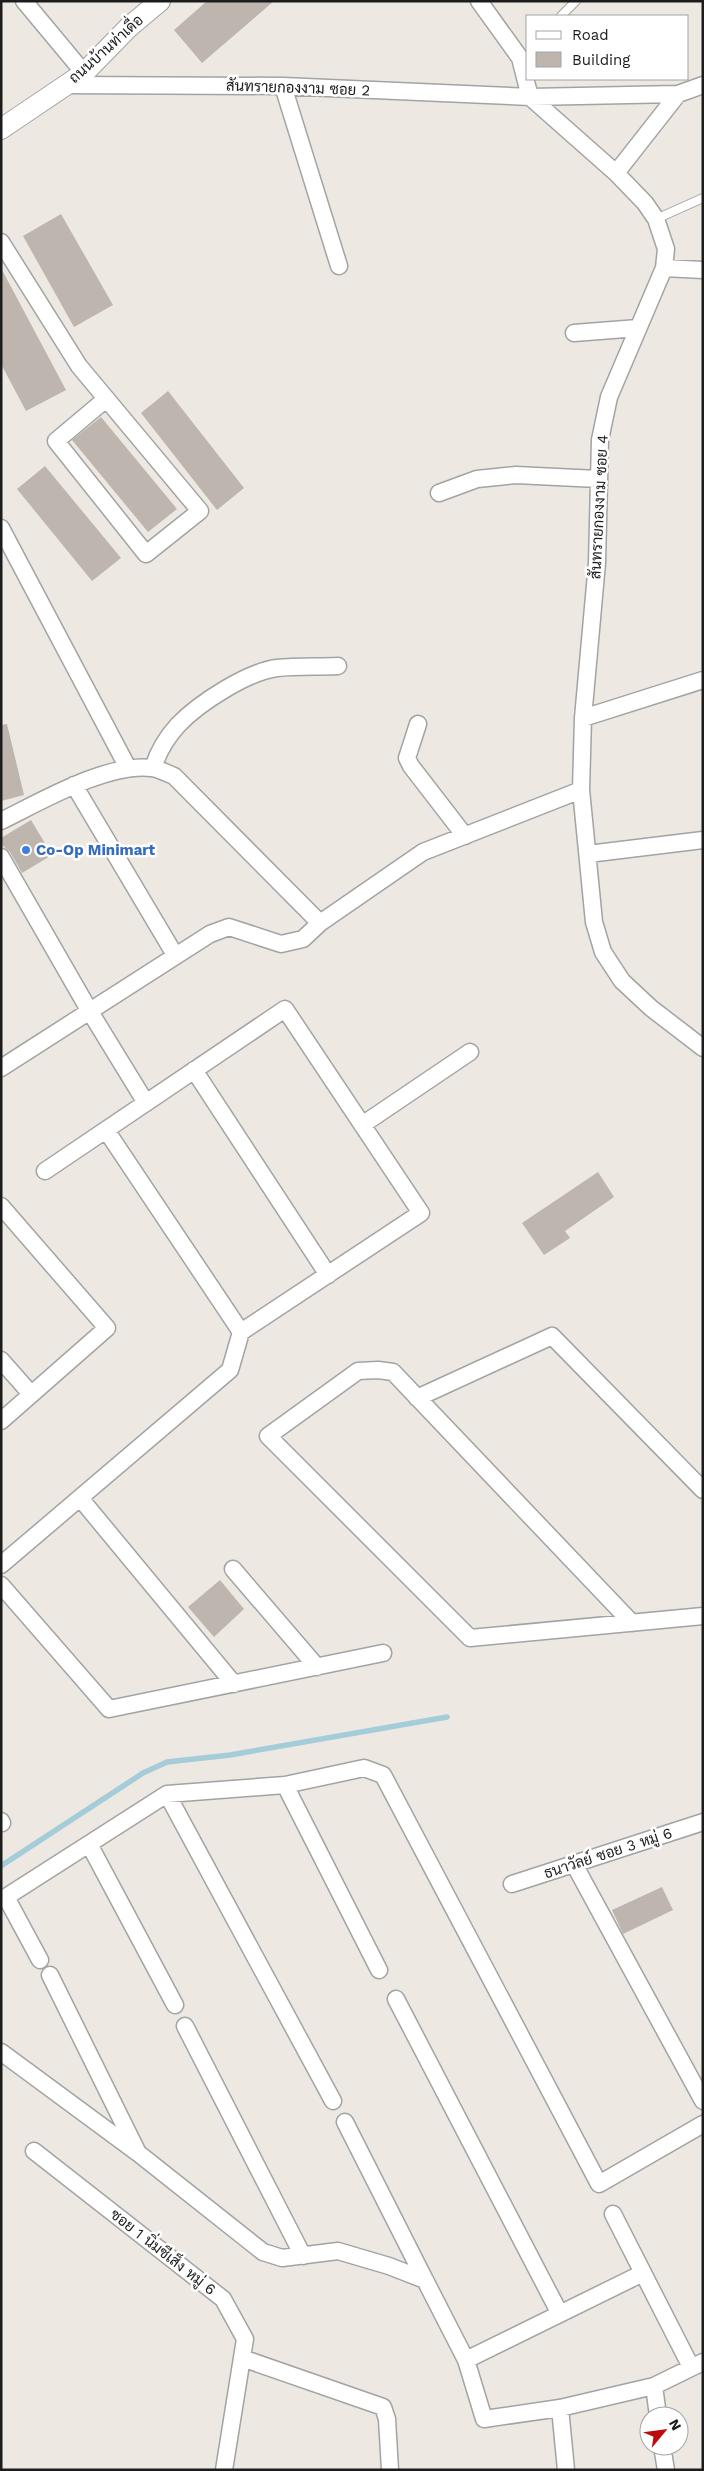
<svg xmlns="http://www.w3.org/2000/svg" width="704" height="2471" viewBox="0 0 704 2471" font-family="'Work Sans',Sarabun,sans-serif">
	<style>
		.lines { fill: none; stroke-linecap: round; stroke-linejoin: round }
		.stream { stroke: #a4cdd9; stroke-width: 5.5 }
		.building { fill: #bdb5ae }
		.service-casing { stroke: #a3a3a3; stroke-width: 10 }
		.minor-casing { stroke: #a3a3a3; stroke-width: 19 }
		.tertiary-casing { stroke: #a3a3a3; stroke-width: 22 }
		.service { stroke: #fff; stroke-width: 8 }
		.minor { stroke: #fff; stroke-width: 16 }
		.tertiary { stroke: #fff; stroke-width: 20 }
		.shop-dot { fill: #3f7fe0; stroke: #fff; stroke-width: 2 }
		.labels { text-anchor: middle; stroke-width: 5; stroke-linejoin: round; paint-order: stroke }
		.street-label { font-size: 15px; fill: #1c1c1c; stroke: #fff }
		.shop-label { font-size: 15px; font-weight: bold; fill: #366cbe; stroke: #fff; text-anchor: start }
	</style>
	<rect width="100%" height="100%" fill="#ede9e2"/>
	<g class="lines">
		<path class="stream" d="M1,1866L143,1773L167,1762L230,1755L447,1717"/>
	</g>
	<path class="building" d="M207,1H274L202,63L174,30Z
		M61,214L113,305L74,327L23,236Z
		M1,268L66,390L26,411L1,364Z
		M168,391L244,488L217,510L141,413Z
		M101,417L177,509L148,532L72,440Z
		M45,466L121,558L92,581L17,489Z
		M7,724L24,795L1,801V725Z
		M31,820L52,855L22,873L10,852L1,844V838Z
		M598,1172L614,1197L565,1231L570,1238L544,1255L522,1223Z
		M220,1580L244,1609L214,1637L188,1607Z
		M662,1887L673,1910L623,1934L612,1910Z"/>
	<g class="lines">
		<g class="service-casing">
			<path id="service" d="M561,16L576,1
				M656,219L703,198"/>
		</g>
		<g class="minor-casing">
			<path id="minor" d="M24,1L84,73
				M479,1L520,58L530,97L616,173L645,203L656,219L666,249L664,268L609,397L600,440L597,563L583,718L581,790L594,922L603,952L622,981L651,1008L703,1048
				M65,85L283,86L530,97L678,94L703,85
				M283,86L339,266
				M616,173L678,94
				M1,242L79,366L200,511L146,554L56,441L106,399
				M664,268L703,270
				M574,333L638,328
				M439,493L477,479L516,475L598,479
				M1,528L128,768
				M583,718L703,680
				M418,724L407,758L411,766L465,836
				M153,768C158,752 167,737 178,725C199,703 247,672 277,668C297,666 318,667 338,666
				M74,785L175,955
				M1,821C40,802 108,762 152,768C159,769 167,773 174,776L320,923
				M588,854L703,840
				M1,857L89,1010L146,1103
				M1,1068L210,934L229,927L281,944L303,939L320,923L423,852L581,790
				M194,1070L328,1275
				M362,1125L470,1052
				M45,1171L285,1009L421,1213L241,1332
				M1,1206L107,1328L1,1421
				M1,1360L31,1394
				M417,1398L552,1336L703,1490
				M80,1498L234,1684
				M1,1565L230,1370L241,1332L106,1130
				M233,1569L317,1667
				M1,1585L109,1709L383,1653
				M632,1623L393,1372L378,1370L358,1371L268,1436L470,1638L703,1616
				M285,1785L379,1970
				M167,1794L333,2101
				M1,1821L2,1823
				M89,1844L175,2005
				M574,1864L703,2101
				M512,1884L703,1822
				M40,1960L6,1897L167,1794L285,1785L364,1768L383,1775L599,2184L703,2124
				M50,1975L137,2151
				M396,1999L560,2314
				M185,2026L303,2256
				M1,2052L138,2153L263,2252L282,2258L338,2251L389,2266L425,2280L466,2360L484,2419L560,2408L654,2386L703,2362
				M345,2122L425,2280
				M34,2151L223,2299L245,2339L224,2470
				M613,2214L691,2367
				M242,2358L383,2407L387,2419L390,2470
				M466,2360L643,2273
				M654,2386L658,2416
				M560,2408L566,2470
				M662,2446L666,2470"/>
		</g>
		<g class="tertiary-casing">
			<path id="tertiary" d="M1,129L84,73L129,27L160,1"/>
		</g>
		<use href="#service" class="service"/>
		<use href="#minor" class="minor"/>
		<use href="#tertiary" class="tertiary"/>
	</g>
	<circle class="shop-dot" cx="26" cy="850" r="5"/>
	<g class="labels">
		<g class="street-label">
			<text transform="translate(106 49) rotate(-42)" y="5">ถนนบ้านท่าเดื่อ</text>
			<text transform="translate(298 88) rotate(2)" y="5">สันทรายกองงาม ซอย 2</text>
			<text transform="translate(599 507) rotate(-87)" y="5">สันทรายกองงาม ซอย 4</text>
			<text transform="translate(608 1853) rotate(-18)" y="5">ธนาวัลย์ ซอย 3 หมู่ 6</text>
			<text transform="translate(163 2252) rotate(38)" y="5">ซอย 1 นิ่มซีเส็ง หมู่ 6</text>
		</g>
		<g class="shop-label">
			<text x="36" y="855">Co-Op Minimart</text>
		</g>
	</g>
	<rect width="704" height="2471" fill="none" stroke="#1c1c1c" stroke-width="5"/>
	<rect x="526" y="15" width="162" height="65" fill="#ffffff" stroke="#a4a4a4"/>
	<rect x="536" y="31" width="25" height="8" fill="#ffffff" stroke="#a4a4a4"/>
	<text x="572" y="40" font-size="15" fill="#1c1c1c">Road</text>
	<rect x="536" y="52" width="25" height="15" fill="#bdb5ae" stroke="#a4a4a4"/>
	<text x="572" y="65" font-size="15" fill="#1c1c1c">Building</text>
	<g transform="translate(664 2431) rotate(61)"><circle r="24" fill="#ffffff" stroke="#a4a4a4"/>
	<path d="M0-4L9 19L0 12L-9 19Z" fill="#bd0a0b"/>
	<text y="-8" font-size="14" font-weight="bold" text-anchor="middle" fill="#1c1c1c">N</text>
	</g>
</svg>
